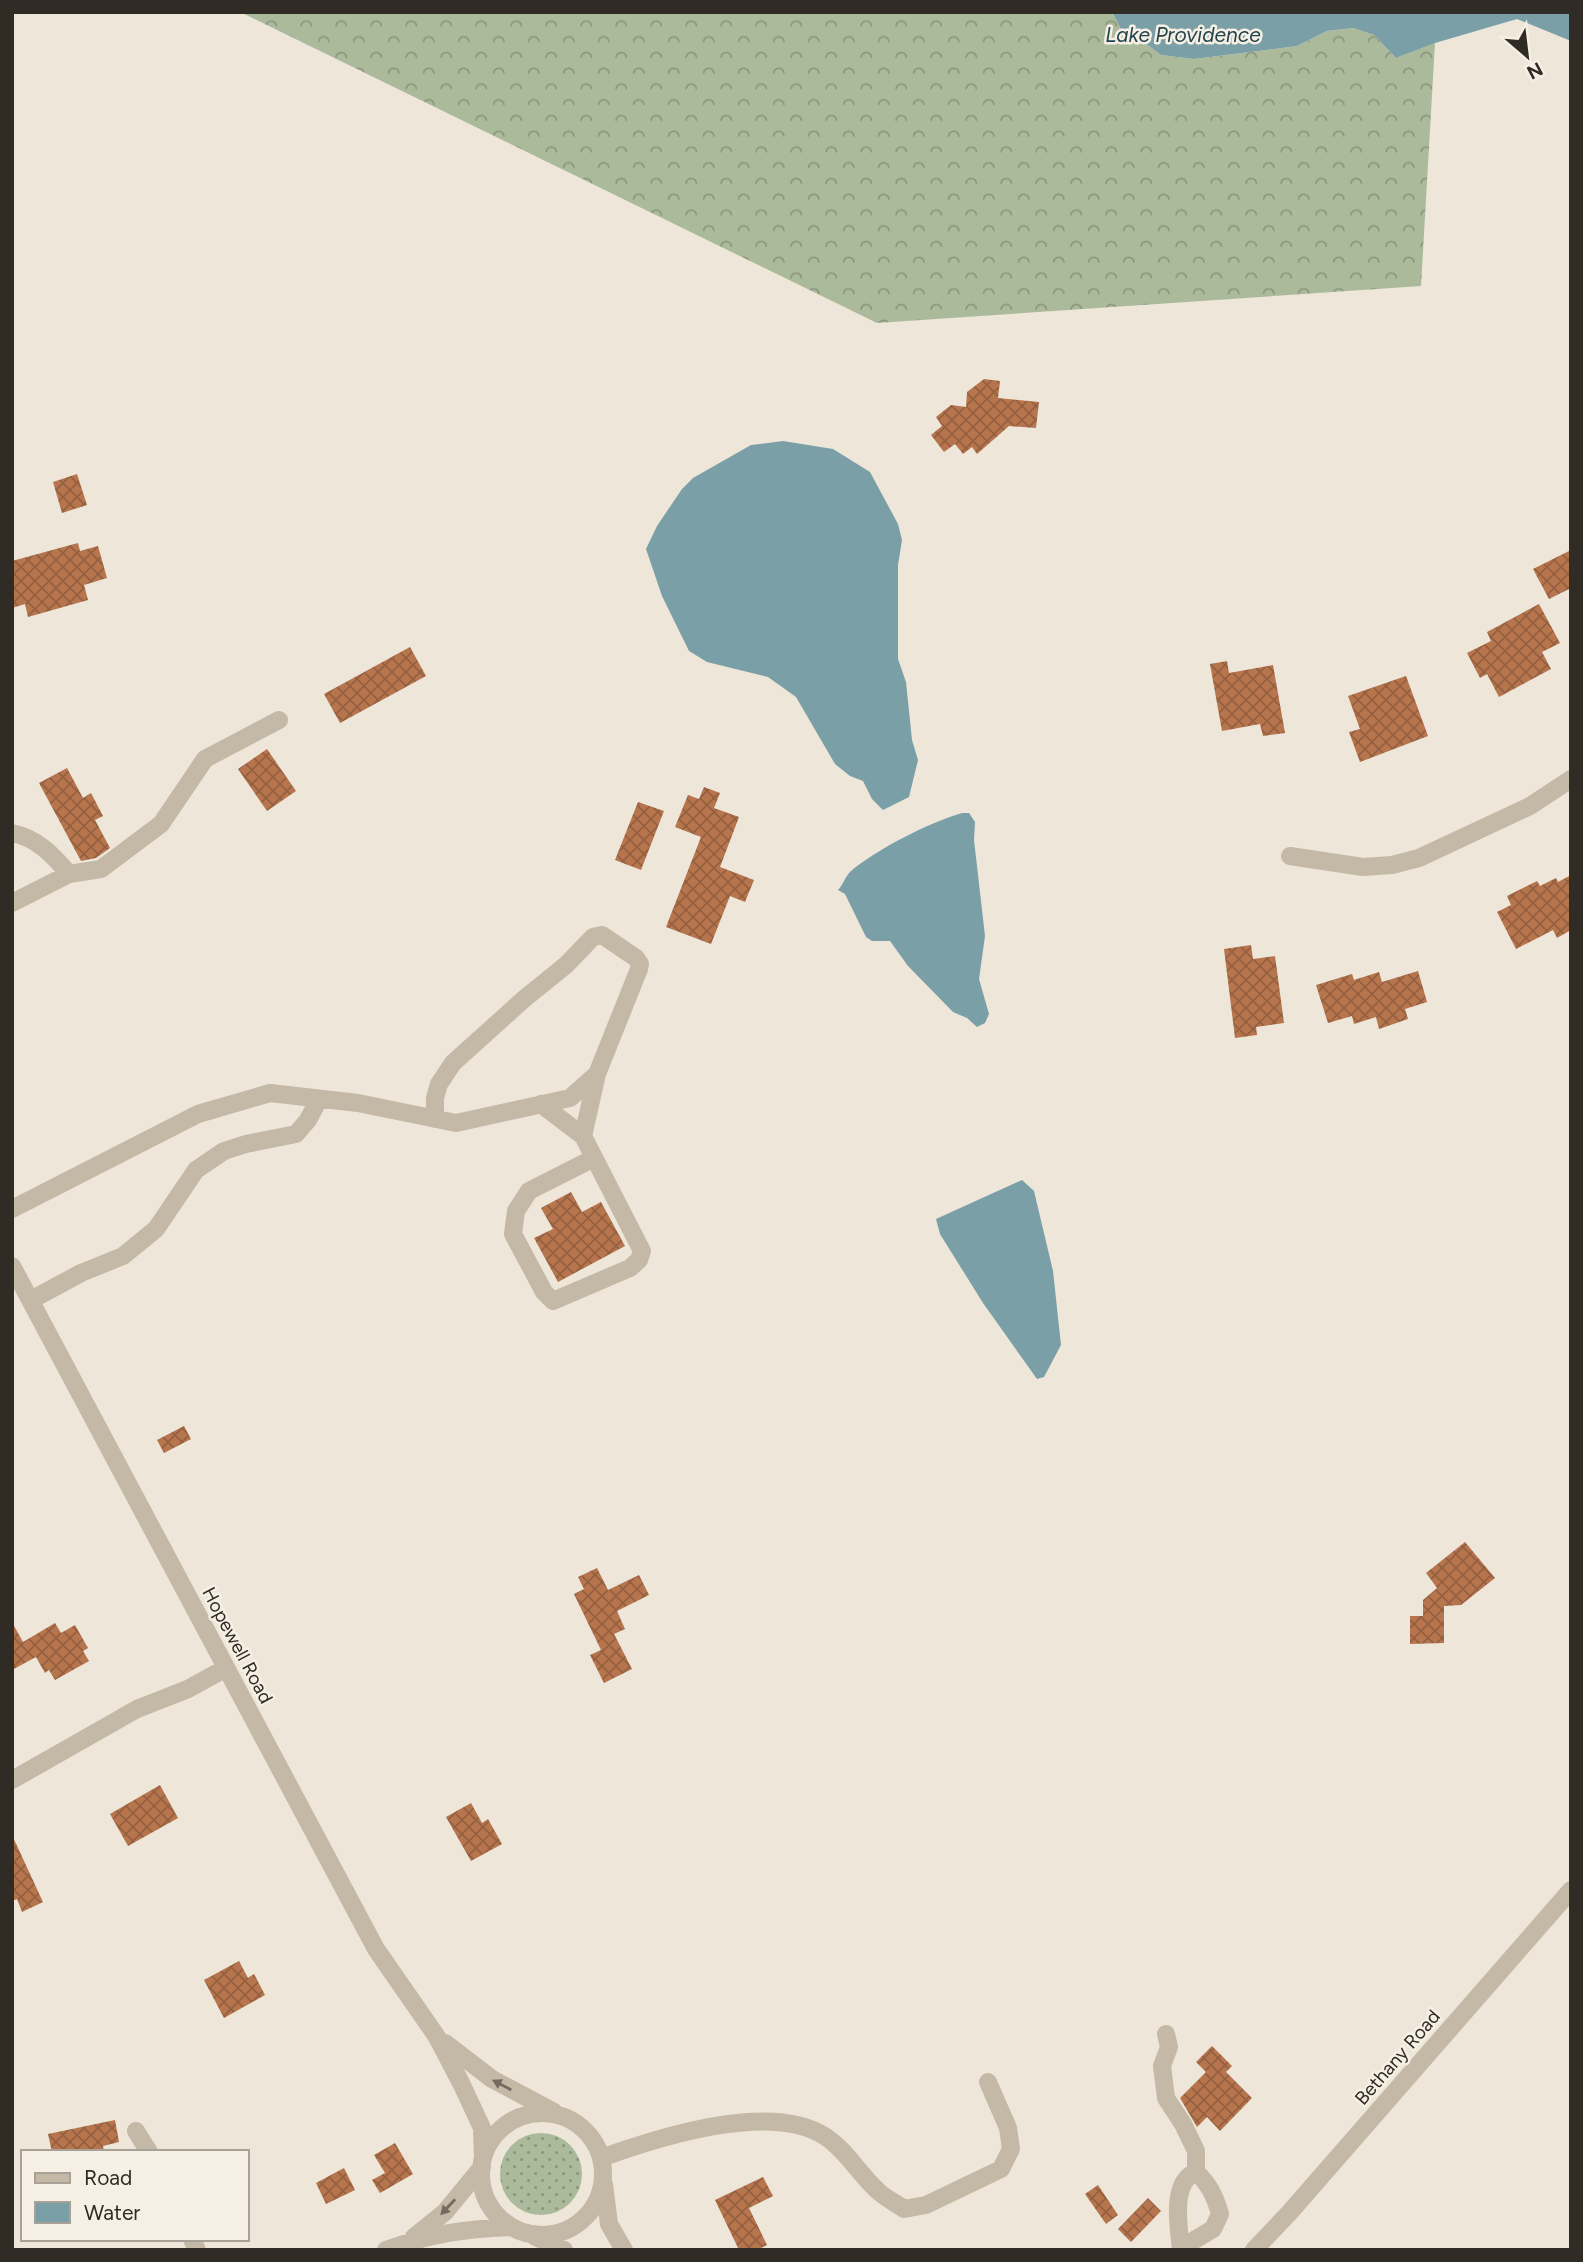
<svg xmlns="http://www.w3.org/2000/svg" width="1583" height="2262" viewBox="0 0 1583 2262" font-family="Figtree,sans-serif">
	<style>
		.grass { fill: url(#grass-dots) }
		.forest { fill: url(#forest-crowns) }
		.water { fill: #7b9fa7 }
		.building { fill: url(#building-cross-hatch) }
		.lines { fill: none; stroke-linecap: round; stroke-linejoin: round }
		.minor { stroke: #c4b8a6; stroke-width: 18 }
		.oneway { fill: #736a60 }
		.labels { text-anchor: middle; stroke-width: 5; stroke-linejoin: round; paint-order: stroke }
		.street-label { font-size: 19px; fill: #312b26; stroke: #f6f0e4 }
		.water-label { font-size: 21px; font-style: italic; fill: #21444d; stroke: #f6f0e4 }
	</style>
	<defs>
		<pattern id="grass-dots" width="8" height="8" patternUnits="userSpaceOnUse" patternTransform="scale(1.75)"><rect width="8" height="8" fill="#abba9b"/><path d="M2 2h.1M6 6h.1" fill="none" stroke="#8c977e" stroke-width="1.8" stroke-linecap="round"/></pattern>
		<pattern id="forest-crowns" width="20" height="18" patternUnits="userSpaceOnUse" patternTransform="scale(1.75)"><rect width="20" height="18" fill="#abba9b"/><path d="M2 6a3 3 0 1 1 6 0M12 15a3 3 0 1 1 6 0" fill="none" stroke="#8c977e"/></pattern>
		<pattern id="building-cross-hatch" width="8" height="8" patternUnits="userSpaceOnUse" patternTransform="scale(1.75)"><rect width="8" height="8" fill="#b7754d"/><path d="M0 0l8 8M0 8l8-8" fill="none" stroke="#956040"/></pattern>
	</defs>
	<rect width="100%" height="100%" fill="#ede6d9"/>
	<path class="grass" d="M500 2174a41 41 0 1 1 82 0a41 41 0 1 1-82 0Z"/>
	<path class="forest" d="M240,12H1112L1123,33L1145,43L1161,55L1194,59L1297,46L1327,31L1353,28L1374,35L1396,58L1435,43L1421,286L877,323Z"/>
	<path class="water" d="M1112,12H1571V41L1517,19L1435,43L1396,58L1374,35L1353,28L1327,31L1297,46L1194,59L1161,55L1145,43L1123,33Z
		M783,441L833,449L870,472L898,524L902,540L898,565V659L906,682L912,740L918,760L909,797L883,810L872,799L863,781L850,776L835,764L796,697L768,677L707,662L689,651L662,596L646,549L657,526L682,489L693,478L751,445Z
		M962,813H969L975,822L974,840L985,936L979,979L989,1014L985,1023L977,1027L967,1018L953,1012L908,966L890,941H872L866,937L845,894L838,890C843,885 845,877 850,872C875,850 930,822 962,813Z
		M1022,1180L1034,1191L1053,1271L1061,1345L1044,1377L1037,1379L983,1303L940,1234L936,1219Z"/>
	<path class="building" d="M984,379L1000,381L998,398L1039,402L1036,428L1009,426L977,454L972,447L963,454L955,444L944,452L931,435L942,426L936,417L951,405L966,407L967,392Z
		M77,474L87,505L62,513L53,482Z
		M78,543L80,551L98,546L107,578L84,585L88,600L28,617L25,604L12,608V561Z
		M1571,550V588L1549,599L1533,569Z
		M1539,604L1560,643L1542,652L1551,669L1499,697L1487,674L1480,678L1467,653L1491,641L1487,632Z
		M410,647L426,676L340,723L324,694Z
		M1227,661L1229,673L1273,665L1285,733L1263,736L1260,724L1222,731L1210,664Z
		M1406,676L1428,736L1360,762L1349,732L1360,729L1348,696Z
		M267,749L296,791L267,811L238,769Z
		M67,768L83,798L91,793L103,816L95,820L110,848L96,858L81,861L39,783Z
		M704,787L720,793L714,808L739,817L720,867L754,880L745,902L730,896L711,944L666,927L701,837L675,827L688,795L699,799Z
		M638,802L664,811L641,870L615,860Z
		M1571,875V930L1557,938L1553,930L1516,949L1497,912L1511,905L1507,896L1537,881L1540,886L1556,878L1558,882Z
		M1251,945L1253,959L1275,956L1284,1023L1256,1027L1257,1035L1235,1038L1224,949Z
		M1418,971L1427,1002L1405,1009L1408,1019L1379,1029L1376,1017L1354,1024L1352,1016L1328,1023L1316,985L1352,974L1354,980L1379,972L1382,982Z
		M571,1192L582,1212L601,1202L625,1246L558,1282L534,1238L553,1229L541,1208Z
		M184,1426L191,1439L164,1453L157,1440Z
		M1465,1542L1495,1578L1461,1605L1444,1606V1643L1410,1644V1616H1423V1600L1437,1588L1426,1573Z
		M597,1568L608,1590L639,1575L649,1595L617,1611L625,1629L614,1634L632,1669L604,1683L590,1655L601,1650L574,1594L584,1589L578,1577Z
		M12,1622L23,1642L55,1623L61,1633L75,1625L88,1648L83,1651L89,1661L55,1680L49,1670L45,1673L36,1657L12,1670Z
		M160,1785L178,1818L128,1846L110,1814Z
		M471,1803L482,1823L488,1819L502,1844L471,1861L446,1817Z
		M12,1835L43,1902L22,1912L17,1899L12,1901Z
		M239,1961L248,1978L254,1974L265,1995L224,2018L204,1980Z
		M1212,2046L1232,2066L1226,2072L1252,2098L1220,2131L1207,2117L1197,2127L1180,2098L1206,2072L1196,2062Z
		M115,2120L119,2142L103,2146L104,2152H52L48,2134Z
		M395,2143L413,2174L380,2193L372,2180L385,2173L374,2155Z
		M344,2168L355,2190L326,2204L316,2183Z
		M763,2177L773,2196L749,2208L767,2245L757,2250H739L715,2200Z
		M1098,2185L1118,2215L1106,2224L1085,2194Z
		M1148,2198L1161,2211L1131,2242L1118,2229Z"/>
	<g class="lines">
		<path class="minor" d="M12,833C37,838 53,855 69,874
			M1290,856L1363,867L1392,865L1419,858L1530,806L1571,779
			M12,903L69,874L101,869L161,824L205,759L279,720
			M541,1104L583,1136L642,1251L639,1260L630,1268L553,1301L544,1292L513,1234L516,1211L529,1191L594,1158
			M583,1136L597,1074
			M12,1209L198,1114L270,1093L358,1103L456,1123L570,1098L597,1074L639,969L640,964L636,958L602,935L593,937L566,965L524,999L453,1063L439,1084L435,1098V1119
			M12,1266L376,1949L437,2037L462,2085L482,2128L483,2157
			M31,1300L81,1273L123,1256L156,1229L196,1170L224,1151L246,1144L296,1134L308,1120L319,1099
			M12,1780L137,1709L188,1689L226,1668
			M1166,2034L1169,2047L1162,2066L1166,2098L1183,2124L1196,2151V2172
			M445,2043L492,2079L554,2112
			M481 2174a61 61 0 1 1 122 0a61 61 0 1 1-122 0Z
			M136,2131L149,2152
			M601,2158C656,2138 772,2100 826,2137C847,2151 859,2174 878,2191C885,2198 896,2203 904,2209L926,2205L1001,2169L1011,2149L1008,2128L988,2082
			M604,2184L609,2224L624,2250
			M534,2236L564,2250
			M414,2237L445,2212L482,2167
			M192,2239L197,2250
			M1181,2248L1213,2229L1220,2214C1215,2196 1209,2184 1196,2172C1170,2182 1179,2228 1181,2250
			M386,2250C430,2234 464,2229 511,2227
			M1254,2250L1290,2212L1571,1890"/>
	</g>
	<defs><path id="oneway-solid" d="M-6-.8H1V-3.2L6.5 0L1 3.2V.8H-6Z" transform="scale(1.75)"/></defs>
	<g class="oneway">
		<use href="#oneway-solid" transform="translate(502 2085) rotate(-152)"/>
		<use href="#oneway-solid" transform="translate(448 2207) rotate(133)"/>
	</g>
	<g class="labels">
		<g class="street-label">
			<text transform="translate(238 1645) rotate(62)" y="7">Hopewell Road</text>
			<text transform="translate(1397 2057) rotate(-49)" y="7">Bethany Road</text>
		</g>
		<g class="water-label">
			<text x="1183" y="42">Lake Providence</text>
		</g>
	</g>
	<rect width="1583" height="2262" fill="none" stroke="#312b26" stroke-width="28"/>
	<rect x="21" y="2150" width="228" height="91" fill="#f6f0e4" stroke="#a7a198" stroke-width="2"/>
	<rect x="35" y="2173" width="35" height="10" fill="#c4b8a6" stroke="#a7a198" stroke-width="2"/>
	<text x="84" y="2185" font-size="21" fill="#312b26">Road</text>
	<rect x="35" y="2202" width="35" height="21" fill="#7b9fa7" stroke="#a7a198" stroke-width="2"/>
	<text x="84" y="2220" font-size="21" fill="#312b26">Water</text>
	<g transform="translate(1527 56) rotate(152)" stroke="#f6f0e4" stroke-width="5" paint-order="stroke">
	<path d="M0-5L12 26L0 18L-12 26Z" fill="#312b26"/>
	<text y="-10" font-size="19" font-weight="bold" text-anchor="middle" fill="#312b26">N</text>
	</g>
</svg>
